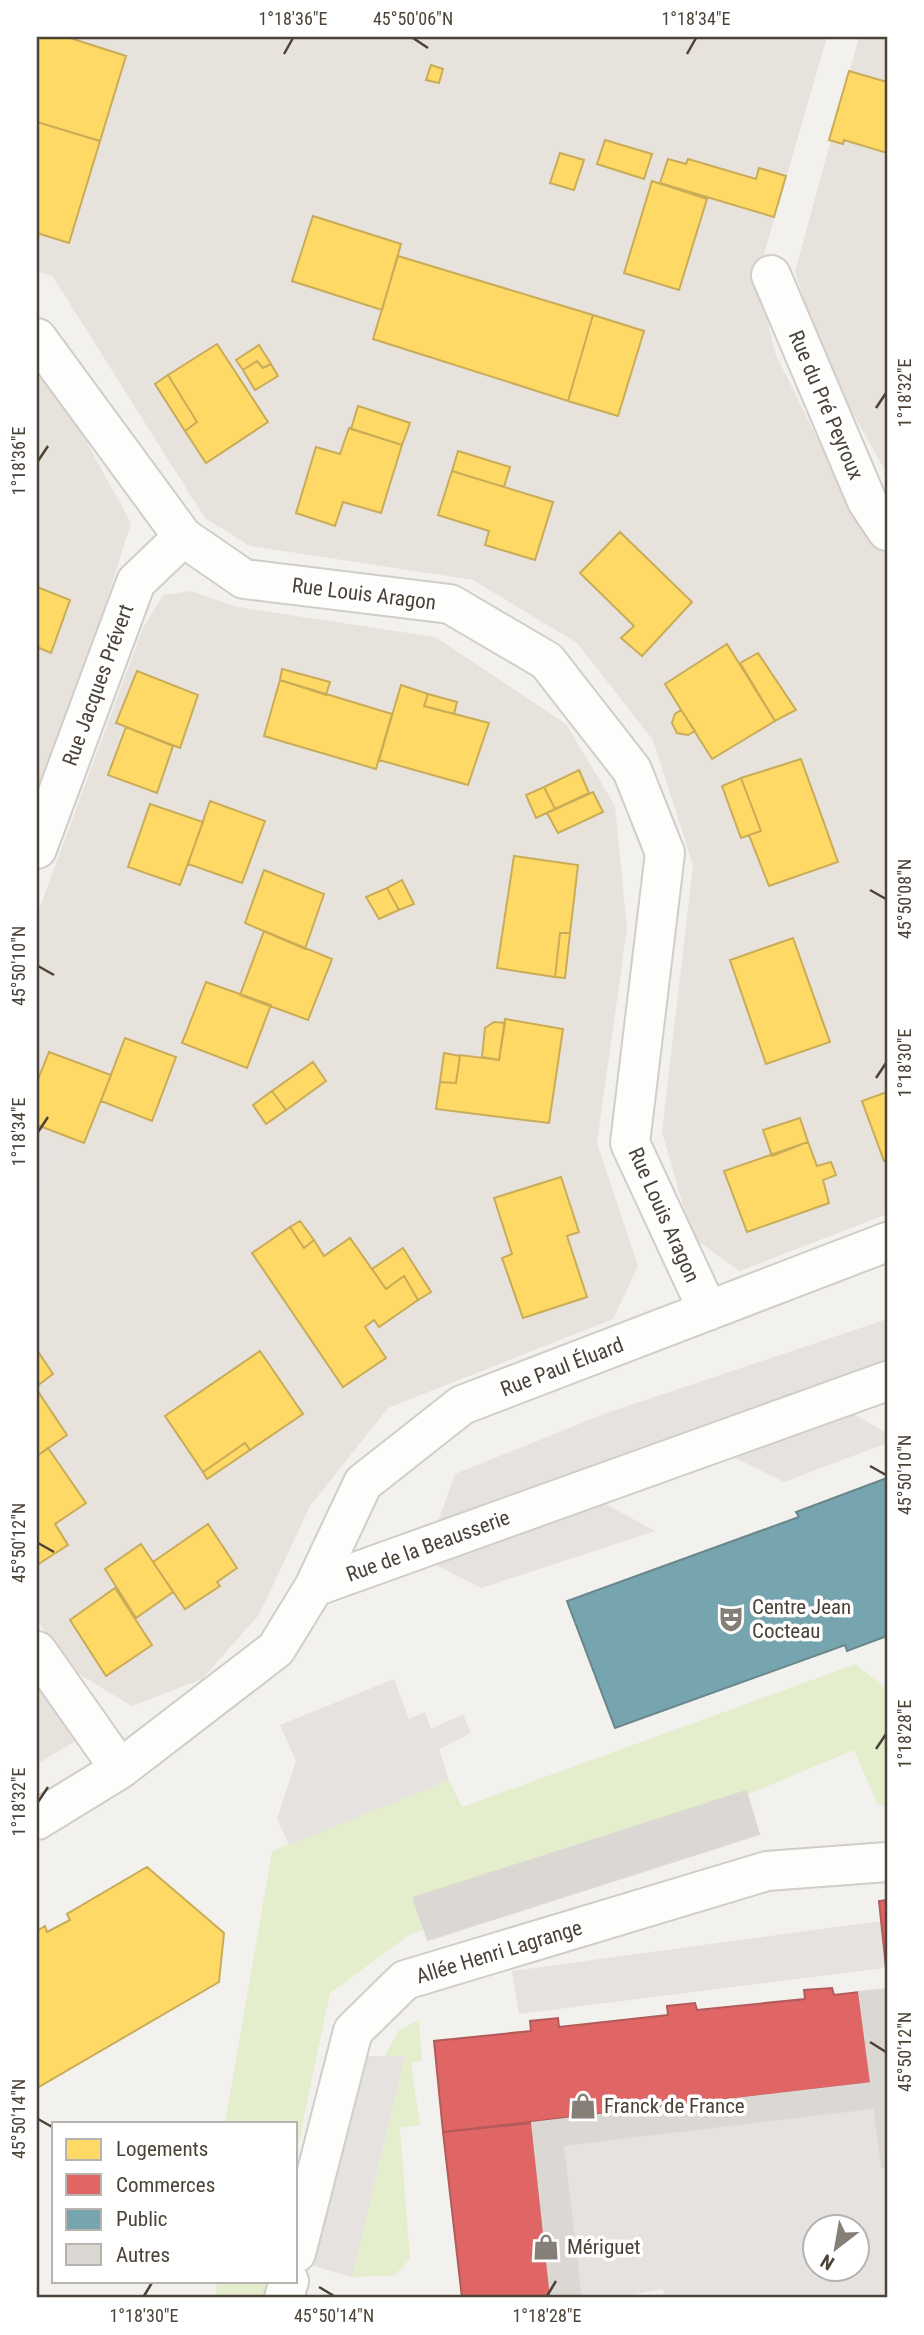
<svg xmlns="http://www.w3.org/2000/svg" width="924" height="2335" viewBox="0 0 924 2335" font-family="'Roboto Condensed',sans-serif">
	<style>
		.residential { fill: #e7e2db }
		.green { fill: #e4eecd }
		.parking { fill: #e5e2df; fill-rule: evenodd }
		.homes { fill: #ffd966; stroke: #c9ac58; stroke-width: 2 }
		.shops { fill: #e06666; stroke: #b35b58; stroke-width: 2 }
		.public { fill: #76a5af; stroke: #69878b; stroke-width: 2 }
		.building { fill: #dbd8d4; stroke: #dcd8d3; stroke-width: 2 }
		.lines { fill: none; stroke-linecap: round; stroke-linejoin: round }
		.street-casing { stroke: #d0cdca; stroke-width: 42 }
		.street { stroke: #fdfdfc; stroke-width: 38 }
		.ticks { fill: none; stroke: #4b4238; stroke-width: 2.5 }
		.labels { text-anchor: middle; stroke-width: 7; stroke-linejoin: round; paint-order: stroke }
		.street-label { font-size: 21px; fill: #4b4238; stroke: #fff }
		.poi-label { font-size: 21px; fill: #4b4238; stroke: #fff; text-anchor: start }
		.neatline { fill: none; stroke: #4b4238; stroke-width: 2.5 }
		.ticks-label { font-size: 18px; text-anchor: middle; fill: #4b4238 }
	</style>
	<rect width="100%" height="100%" fill="#f3f1ee"/>
	<path class="residential" d="M37,37H827L757,278L775,353L852,508L887,548V1214L740,1271L692,1237L662,1132L693,865L653,740L577,643L473,580L250,546L205,518L53,277L37,271Z
		M859,37H887V474L825,363L795,272Z
		M37,352L131,523L73,707L37,805Z
		M191,591L237,607L435,637L566,724L615,806L627,928L597,1143L638,1266L613,1319L388,1408L310,1506L259,1615L202,1679L132,1706L67,1667L37,1619V1196L60,1143L37,1134V915L143,628L163,595Z
		M37,1671L82,1737L37,1764Z"/>
	<path class="green" d="M856,1664L887,1690V1808L877,1803L854,1750L408,1936L330,1993L296,2155V2123H225L272,1851L449,1780L462,1807Z
		M419,2020L422,2060L411,2063L420,2125L400,2128L410,2259L394,2276L352,2277L405,2056L384,2057L399,2030Z
		M217,2281H269L265,2298H216Z"/>
	<path class="parking" d="M37,1134L60,1143L37,1196Z
		M887,1319V1379L852,1413L887,1433V1443L784,1482L731,1456L604,1503L655,1531L481,1588L425,1559L455,1474L604,1414Z
		M394,1679L409,1719L425,1712L431,1729L463,1714L471,1733L439,1749L449,1780L289,1845L277,1819L296,1761L280,1725Z
		M881,1921L886,1968L519,2014L512,1971Z
		M368,2056H405L352,2277L314,2266Z
		M874,2108L882,2167H887V2298H665L663,2289L614,2298H581L561,2144ZM816,2226H858V2268H816Z"/>
	<path class="homes" d="M37,37H67L126,56L100,141L37,122Z
		M431,65L443,69L439,83L426,80Z
		M849,71L887,82V153L844,140L843,144L829,140Z
		M37,122L100,141L69,243L37,233Z
		M605,140L652,154L644,179L597,164Z
		M560,153L584,160L574,190L550,183Z
		M668,159L686,164L688,159L756,179L759,168L786,176L774,217L660,183Z
		M652,181L707,199L679,290L624,273Z
		M313,216L401,244L382,310L292,281Z
		M398,256L593,315L568,401L373,339Z
		M593,315L644,331L618,416L568,401Z
		M217,344L268,422L206,463L185,431L197,422L168,375Z
		M259,345L271,364L263,368L257,361L243,370L236,360Z
		M257,361L263,368L271,364L278,376L255,390L243,370Z
		M168,375L197,422L185,431L155,384Z
		M358,406L410,423L402,445L351,429Z
		M349,428L402,445L381,513L343,502L335,526L296,513L316,447L340,454Z
		M458,451L510,467L504,487L452,471Z
		M452,471L553,502L535,560L485,545L489,531L438,515Z
		M620,532L692,602L642,656L621,638L634,626L580,573Z
		M37,587L70,600L51,653L37,647Z
		M727,644L775,721L712,759L665,684Z
		M758,653L796,710L775,721L740,663Z
		M282,669L330,682L326,695L280,680Z
		M137,671L198,695L180,748L116,723Z
		M280,680L392,714L376,769L264,736Z
		M401,685L428,694L424,706L489,723L468,785L379,760Z
		M428,694L457,702L454,714L424,706Z
		M681,710L695,731L688,735L677,733L672,723L675,714Z
		M126,727L173,746L157,793L108,775Z
		M801,759L838,862L769,886L749,835L761,831L741,778Z
		M579,770L589,793L555,809L544,787Z
		M741,778L761,831L741,838L722,786Z
		M544,787L555,809L536,818L526,795Z
		M593,792L603,812L558,833L547,813Z
		M210,801L265,821L242,883L188,864Z
		M150,804L203,822L180,885L128,867Z
		M514,856L578,865L570,933H560L555,977L497,968Z
		M264,870L324,894L305,949L245,923Z
		M402,880L414,904L399,910L387,888Z
		M387,888L399,910L379,919L366,897Z
		M264,931L332,959L308,1020L240,995Z
		M560,933H570L565,978L555,977Z
		M793,938L830,1042L766,1064L730,960Z
		M206,982L271,1005L247,1068L182,1043Z
		M505,1019L563,1029L549,1123L436,1109L440,1082L456,1083L460,1055L499,1060Z
		M494,1022L505,1023L499,1060L482,1057L485,1028Z
		M125,1038L176,1057L152,1121L101,1101Z
		M49,1052L111,1075L84,1143L37,1125V1082Z
		M444,1053L460,1056L456,1083L440,1082Z
		M313,1062L326,1081L286,1110L272,1091Z
		M272,1091L286,1110L266,1124L253,1105Z
		M887,1092V1160L884,1161L862,1101Z
		M800,1118L808,1142L772,1156L763,1130Z
		M808,1142L817,1166L831,1162L836,1175L823,1180L829,1203L747,1232L724,1171Z
		M561,1177L579,1232L567,1236L587,1297L523,1318L502,1258L512,1254L494,1198Z
		M300,1221L314,1240L304,1248L290,1227Z
		M290,1227L304,1248L314,1240L324,1256L350,1238L386,1289L404,1276L418,1300L379,1327L374,1320L365,1327L386,1358L343,1387L252,1253Z
		M403,1248L431,1292L418,1300L404,1276L386,1289L372,1269Z
		M37,1350L53,1374L37,1386Z
		M260,1351L303,1414L250,1450L245,1443L203,1472L165,1416Z
		M37,1390L67,1435L37,1456Z
		M245,1443L250,1450L207,1479L203,1472Z
		M48,1448L86,1503L55,1524L68,1545L37,1565V1456Z
		M208,1524L237,1568L217,1582L220,1586L185,1609L153,1562Z
		M141,1544L173,1592L136,1618L105,1569Z
		M115,1588L152,1645L106,1676L70,1620Z
		M147,1867L224,1933L219,1982L37,2088V1931L45,1926L47,1932L70,1920L67,1914Z"/>
	<path class="shops" d="M887,1900V1977L879,1901Z
		M832,1988L834,1995L859,1992L871,2083L443,2132L434,2041L531,2031L530,2021L558,2018L559,2027L668,2015L667,2006L695,2003L697,2010L805,1999L804,1990Z
		M532,2123L551,2298H462L443,2132Z"/>
	<path class="public" d="M887,1478V1636L847,1651L845,1645L615,1728L567,1601L799,1517L796,1512Z"/>
	<path class="building" d="M746,1791L759,1834L428,1940L413,1898Z
		M887,1989V2081L871,2083L859,1992Z
		M887,2081V2167H882L871,2083Z
		M871,2083L874,2108L563,2145L581,2298H551L532,2123Z"/>
	<g class="lines">
		<g class="street-casing">
			<path id="street" d="M771,275L867,501L887,531
				M37,338L183,537L244,579L450,604L547,661L632,770L665,853L630,1143L708,1311
				M37,849L136,582L183,537
				M314,1587L887,1381
				M37,1651L120,1769
				M37,1820L120,1769L276,1649L314,1587L363,1483L462,1405L887,1242
				M296,2253L353,2031L405,1980L767,1871L887,1862
				M284,2298L289,2281"/>
		</g>
		<use href="#street" class="street"/>
	</g>
	<path class="ticks" d="M413,38L428,48M284,54L293,38M687,54L696,38M876,408L886,393M38,461L48,446M870,890L886,899M38,966L54,975M876,1078L886,1063M38,1132L48,1117M870,1466L886,1475M38,1543L54,1552M876,1749L886,1734M38,1802L48,1787M870,2042L886,2052M38,2119L54,2128M319,2287L334,2296M144,2296L153,2281M547,2296L556,2281"/>
	<defs>
		<g id="theatre-bare" transform="scale(2.1)"><path d="M-5-5.5Q0-4 5-5.5V0Q5 5 0 6Q-5 5-5 0ZM-3.3-2.5H-1v1.5H-3.3ZM1-2.5H3.3v1.5H1ZM-2.8 1Q0 5.5 2.8 1Z" fill="#867f78" stroke="#fff" stroke-width="2.5" paint-order="stroke"/></g>
		<g id="shop-bare" transform="scale(2.1)"><path d="M-5-2.5h2.3a2.7 3.5 0 0 1 5.4 0H5L5.5 6h-11ZM-1.5-2.5h3a1.5 2.3 0 0 0-3 0Z" fill="#867f78" stroke="#fff" stroke-width="2.5" paint-order="stroke"/></g>
	</defs>
	<g fill-rule="evenodd">
		<use href="#theatre-bare" x="731" y="1619"/>
		<use href="#shop-bare" x="583" y="2106"/>
		<use href="#shop-bare" x="546" y="2247"/>
	</g>
	<g class="labels">
		<g class="street-label">
			<text transform="translate(826 405) rotate(67)" y="7">Rue du Pré Peyroux</text>
			<text transform="translate(364 594) rotate(7)" y="7">Rue Louis Aragon</text>
			<text transform="translate(98 685) rotate(-70)" y="7">Rue Jacques Prévert</text>
			<text transform="translate(664 1215) rotate(66)" y="7">Rue Louis Aragon</text>
			<text transform="translate(562 1367) rotate(-21)" y="7">Rue Paul Éluard</text>
			<text transform="translate(428 1546) rotate(-20)" y="7">Rue de la Beausserie</text>
			<text transform="translate(499 1952) rotate(-17)" y="7">Allée Henri Lagrange</text>
		</g>
		<g class="poi-label">
			<text x="752" y="1614">Centre Jean<tspan x="752" dy="24">Cocteau</tspan></text>
			<text x="604" y="2113">Franck de France</text>
			<text x="567" y="2254">Mériguet</text>
		</g>
	</g>
	<rect width="924" height="2335" fill="none" stroke="#ffffff" stroke-width="77"/>
	<rect x="52" y="2122" width="245" height="161" fill="#ffffff" stroke="#b7b3af" stroke-width="2"/>
	<rect x="66" y="2139" width="35" height="21" fill="#ffd966" stroke="#b7b3af" stroke-width="2"/>
	<text x="116" y="2156" font-size="21" fill="#4b4238">Logements</text>
	<rect x="66" y="2174" width="35" height="21" fill="#e06666" stroke="#b7b3af" stroke-width="2"/>
	<text x="116" y="2192" font-size="21" fill="#4b4238">Commerces</text>
	<rect x="66" y="2209" width="35" height="21" fill="#76a5af" stroke="#b7b3af" stroke-width="2"/>
	<text x="116" y="2226" font-size="21" fill="#4b4238">Public</text>
	<rect x="66" y="2244" width="35" height="21" fill="#dbd8d4" stroke="#b7b3af" stroke-width="2"/>
	<text x="116" y="2262" font-size="21" fill="#4b4238">Autres</text>
	<g transform="translate(836 2248) rotate(211)"><circle r="33" fill="#ffffff" stroke="#b7b3af" stroke-width="2"/>
	<path d="M0-5L12 26L0 18L-12 26Z" fill="#867f78"/>
	<text y="-10" font-size="19" font-weight="bold" text-anchor="middle" fill="#4b4238">N</text>
	</g>
	<rect x="38" y="38" width="848" height="2258" class="neatline"/>
	<g class="ticks-label">
		<text x="293" y="25">1°18'36"E</text>
		<text x="413" y="25">45°50'06"N</text>
		<text x="696" y="25">1°18'34"E</text>
		<text transform="translate(905 393) rotate(-90)" y="6">1°18'32"E</text>
		<text transform="translate(19 461) rotate(-90)" y="6">1°18'36"E</text>
		<text transform="translate(905 899) rotate(-90)" y="6">45°50'08"N</text>
		<text transform="translate(19 966) rotate(-90)" y="6">45°50'10"N</text>
		<text transform="translate(905 1063) rotate(-90)" y="6">1°18'30"E</text>
		<text transform="translate(19 1132) rotate(-90)" y="6">1°18'34"E</text>
		<text transform="translate(905 1475) rotate(-90)" y="6">45°50'10"N</text>
		<text transform="translate(19 1543) rotate(-90)" y="6">45°50'12"N</text>
		<text transform="translate(905 1734) rotate(-90)" y="6">1°18'28"E</text>
		<text transform="translate(19 1802) rotate(-90)" y="6">1°18'32"E</text>
		<text transform="translate(905 2052) rotate(-90)" y="6">45°50'12"N</text>
		<text transform="translate(19 2119) rotate(-90)" y="6">45°50'14"N</text>
		<text x="144" y="2322">1°18'30"E</text>
		<text x="334" y="2322">45°50'14"N</text>
		<text x="547" y="2322">1°18'28"E</text>
	</g>
</svg>
